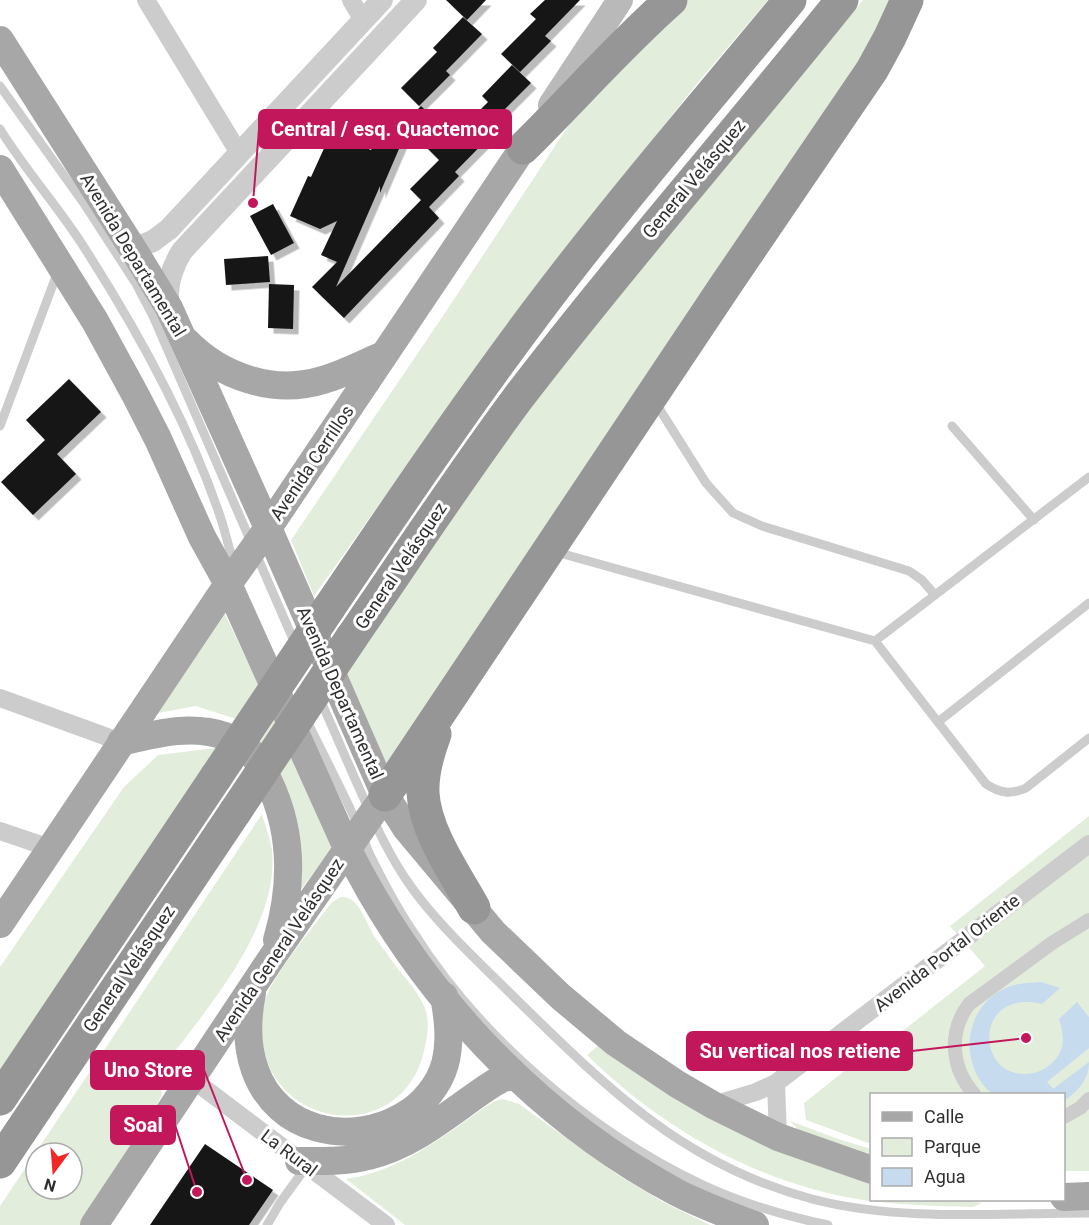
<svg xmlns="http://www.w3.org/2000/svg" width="1089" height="1225" viewBox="0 0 1089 1225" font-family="Roboto,sans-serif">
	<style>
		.green { fill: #e3eddb; fill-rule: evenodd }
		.water { fill: #c6dbee }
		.building { fill: #161616; filter: url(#shadow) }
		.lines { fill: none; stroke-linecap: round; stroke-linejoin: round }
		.service { stroke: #ccc; stroke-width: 9 }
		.pedestrian { stroke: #ccc; stroke-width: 14 }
		.minor { stroke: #ccc; stroke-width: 18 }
		.tertiary { stroke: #ccc; stroke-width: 22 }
		.secondary { stroke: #b9b9b9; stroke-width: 26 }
		.primary { stroke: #a7a7a7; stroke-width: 28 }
		.motorway { stroke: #969696; stroke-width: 33 }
		.motorway-bridge { stroke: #969696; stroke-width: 33 }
		.labels { text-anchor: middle; stroke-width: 6; stroke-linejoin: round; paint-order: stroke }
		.street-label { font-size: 18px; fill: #2f2f2f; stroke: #fff }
		.leader { fill: none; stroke: #c2185b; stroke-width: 2 }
		.callout-dot { fill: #c2185b; stroke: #fff; stroke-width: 2 }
		.callout { fill: #c2185b; stroke: #c2185b; stroke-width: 2 }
		.callout-label { font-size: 20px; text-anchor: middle; font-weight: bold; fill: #fff }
	</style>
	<defs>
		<filter id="shadow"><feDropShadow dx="5.5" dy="5.5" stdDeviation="0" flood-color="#0004"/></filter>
	</defs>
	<rect width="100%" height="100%" fill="#fff"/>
	<path class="green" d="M689,0H768L695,86L506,326L314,596L291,540L445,313L584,102Z
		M863,0H890L864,61L386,771L343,675L523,413Z
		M225,614L334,845L296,896L239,720L196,706L158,713Z
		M215,748L212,763L0,1076V967L124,787L158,755Z
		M262,814C265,825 270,838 272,850C280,929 203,1012 159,1073L162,1095L104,1196L84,1225H0V1206ZM36,1153H72V1189H36Z
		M1089,816V1171H1064V1094H872L871,1144L806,1120L804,1103L891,1034L895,1037L985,966L950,926Z
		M341,897C347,897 352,899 356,904C364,913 368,926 374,936C382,947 390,958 398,969C407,980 418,992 424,1006C431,1022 427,1039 423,1055C402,1133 301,1135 268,1065C266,1060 262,1054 260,1049C258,1040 262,1013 264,1004C269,979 315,925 332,902Z
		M599,1045L871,1182L872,1200H963L982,1203L973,1207C937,1206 900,1205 863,1200C759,1184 662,1129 587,1055Z
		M503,1099L519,1104L618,1175L663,1202L710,1225H405L346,1179C400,1171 441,1138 485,1107L495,1101Z
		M790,1121L838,1139L871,1149V1159L801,1133Z"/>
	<path class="water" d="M1041,982L1060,988L1042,1004C975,988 975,1074 1024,1074C1036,1074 1045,1070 1053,1062C1066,1049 1064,1035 1059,1019L1077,1002L1089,1017V1048L1047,1082L1053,1089L1089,1062C1089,1080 1078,1091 1064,1101V1094H992C960,1067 962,1013 1000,991C1012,983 1027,983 1041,982Z"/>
	<path class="building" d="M446,0H486L467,20Z
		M545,0H580L545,36L551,41L520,72L501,54L536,19L530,14Z
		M463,17L482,34L446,71L450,75L419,106L401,88L437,52L433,48Z
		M512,65L531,83L496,118L502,124L455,172L459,176L429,207L439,218L344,318L312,287L337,262L321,255L337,221L320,229L290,216L308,176L311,177L331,133L371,150L379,132L402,142L380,193V186L336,287L421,200L410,189L439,160L403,124L421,106L453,137L488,102L482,96Z
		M273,204L294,243L271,255L250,216Z
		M268,256L270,282L226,285L224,259Z
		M269,284L294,285L293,329L268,328Z
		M69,379L101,412L57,454L76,474L33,515L1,482L45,440L26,420Z
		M205,1144L273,1190L249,1225H150Z"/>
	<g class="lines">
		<path class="service" d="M0,86L85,205L135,282L153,316L296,646
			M0,129C24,168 55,203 80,241C135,326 186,417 219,513C225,530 229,548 234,566
			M655,402L706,483L733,513L762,526L909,571L922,580L935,595
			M0,426L58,271
			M952,426L1034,520
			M1089,477L875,641L986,784C1000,793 1011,795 1026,788L1089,738
			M556,552L875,641
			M319,697C333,728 346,759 360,790C375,824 390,858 412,888C441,928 480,963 515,998C607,1088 684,1165 812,1199C899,1222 999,1213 1089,1213
			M306,719C324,756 343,792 360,830C364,839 367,850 372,859C384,883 397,908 412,930C478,1036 590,1132 703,1185C742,1203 785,1216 828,1225
			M938,722L1089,603
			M267,1225L280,1203L306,1167"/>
		<path class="pedestrian" d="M974,1094C951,1068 948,1032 969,1004L1052,943L1089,920
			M1064,1117L1080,1108L1089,1099"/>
		<path class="minor" d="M146,0L239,153
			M351,0L363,20
			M0,698L121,742
			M0,831L50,848
			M192,1079L386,1225
			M776,1083L778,1137
			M713,1105L756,1092L776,1083L1089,844"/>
		<path class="tertiary" d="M133,249L153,241L169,229L382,0
			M169,308C165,287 171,269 182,251L416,0"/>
		<path class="secondary" d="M551,105L620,0"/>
		<path class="primary" d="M0,40L133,249L169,308L268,528L385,795L406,828L493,932L561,997L616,1043L677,1084L713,1105L778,1137L872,1170
			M0,169L95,321L136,396L158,439L202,537L228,584L347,848C418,991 534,1116 676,1192C701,1205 728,1215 755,1225
			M186,341C221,377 274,395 323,380C344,374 363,364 383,355
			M121,742C155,734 190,724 225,736C247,743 258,759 268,780C293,831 293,886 277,940
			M0,924L228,584L268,528L523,148
			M252,993C247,1018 246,1045 255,1070C277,1132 350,1147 403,1116C423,1105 439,1085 445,1064C451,1041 448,1018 444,996
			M299,1161C322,1161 345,1162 368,1156C416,1145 453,1109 494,1083L503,1078L516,1076
			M1064,1197L1089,1196
			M94,1225L273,956L385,795"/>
		<path class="motorway" d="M523,148C573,99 619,46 671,0
			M329,608C396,509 463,410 535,314C616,206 704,104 790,0
			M352,637C407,557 460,476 518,398C622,262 735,134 842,0
			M435,734C428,753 422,773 423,793C425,832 456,875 474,908
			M385,795L725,286L872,70L890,37L907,0
			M0,1099L216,777
			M0,1162L235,812"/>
		<path class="motorway-bridge" d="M216,777L329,608
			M235,812L352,637"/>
	</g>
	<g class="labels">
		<g class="street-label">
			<text transform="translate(694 179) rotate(-50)" y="6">General Velásquez</text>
			<text transform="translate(133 255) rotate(59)" y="6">Avenida Departamental</text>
			<text transform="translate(312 463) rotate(-56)" y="6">Avenida Cerrillos</text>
			<text transform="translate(401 566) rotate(-56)" y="6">General Velásquez</text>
			<text transform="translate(340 693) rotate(66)" y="6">Avenida Departamental</text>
			<text transform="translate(279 950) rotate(-56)" y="6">Avenida General Velásquez</text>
			<text transform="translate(947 953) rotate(-38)" y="6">Avenida Portal Oriente</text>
			<text transform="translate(129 969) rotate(-56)" y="6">General Velásquez</text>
			<text transform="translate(289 1153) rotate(37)" y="6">La Rural</text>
		</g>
	</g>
	<path class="leader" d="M253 203L259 129M1026 1038L912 1051M247 1180L204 1070M197 1192L175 1125"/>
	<g class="callout-dot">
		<circle cx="253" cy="203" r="6"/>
		<circle cx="1026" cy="1038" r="6"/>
		<circle cx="247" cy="1180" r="6"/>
		<circle cx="197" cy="1192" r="6"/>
	</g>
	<g class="callout">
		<rect x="259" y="110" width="252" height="38" rx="6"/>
		<rect x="687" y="1032" width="225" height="38" rx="6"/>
		<rect x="91" y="1051" width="113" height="38" rx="6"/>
		<rect x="111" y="1106" width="64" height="38" rx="6"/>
	</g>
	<g class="callout-label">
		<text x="385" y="136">Central / esq. Quactemoc</text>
		<text x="800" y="1058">Su vertical nos retiene</text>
		<text x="148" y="1077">Uno Store</text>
		<text x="143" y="1132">Soal</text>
	</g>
	<rect x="870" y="1093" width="195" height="108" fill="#ffffff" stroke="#acacac" stroke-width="1.5"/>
	<rect x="882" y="1112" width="30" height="9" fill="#a7a7a7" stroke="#acacac" stroke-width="1.5"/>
	<text x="924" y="1123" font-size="18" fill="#2f2f2f">Calle</text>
	<rect x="882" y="1138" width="30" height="18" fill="#e3eddb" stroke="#acacac" stroke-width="1.5"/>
	<text x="924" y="1153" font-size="18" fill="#2f2f2f">Parque</text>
	<rect x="882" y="1168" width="30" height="18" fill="#c6dbee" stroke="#acacac" stroke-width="1.5"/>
	<text x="924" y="1183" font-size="18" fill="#2f2f2f">Agua</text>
	<g transform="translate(54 1171) rotate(196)"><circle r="28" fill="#ffffff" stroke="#acacac" stroke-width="1.5"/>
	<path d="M0-4.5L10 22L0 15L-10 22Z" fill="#f22625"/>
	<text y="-9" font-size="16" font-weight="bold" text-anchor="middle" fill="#2f2f2f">N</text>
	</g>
</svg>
